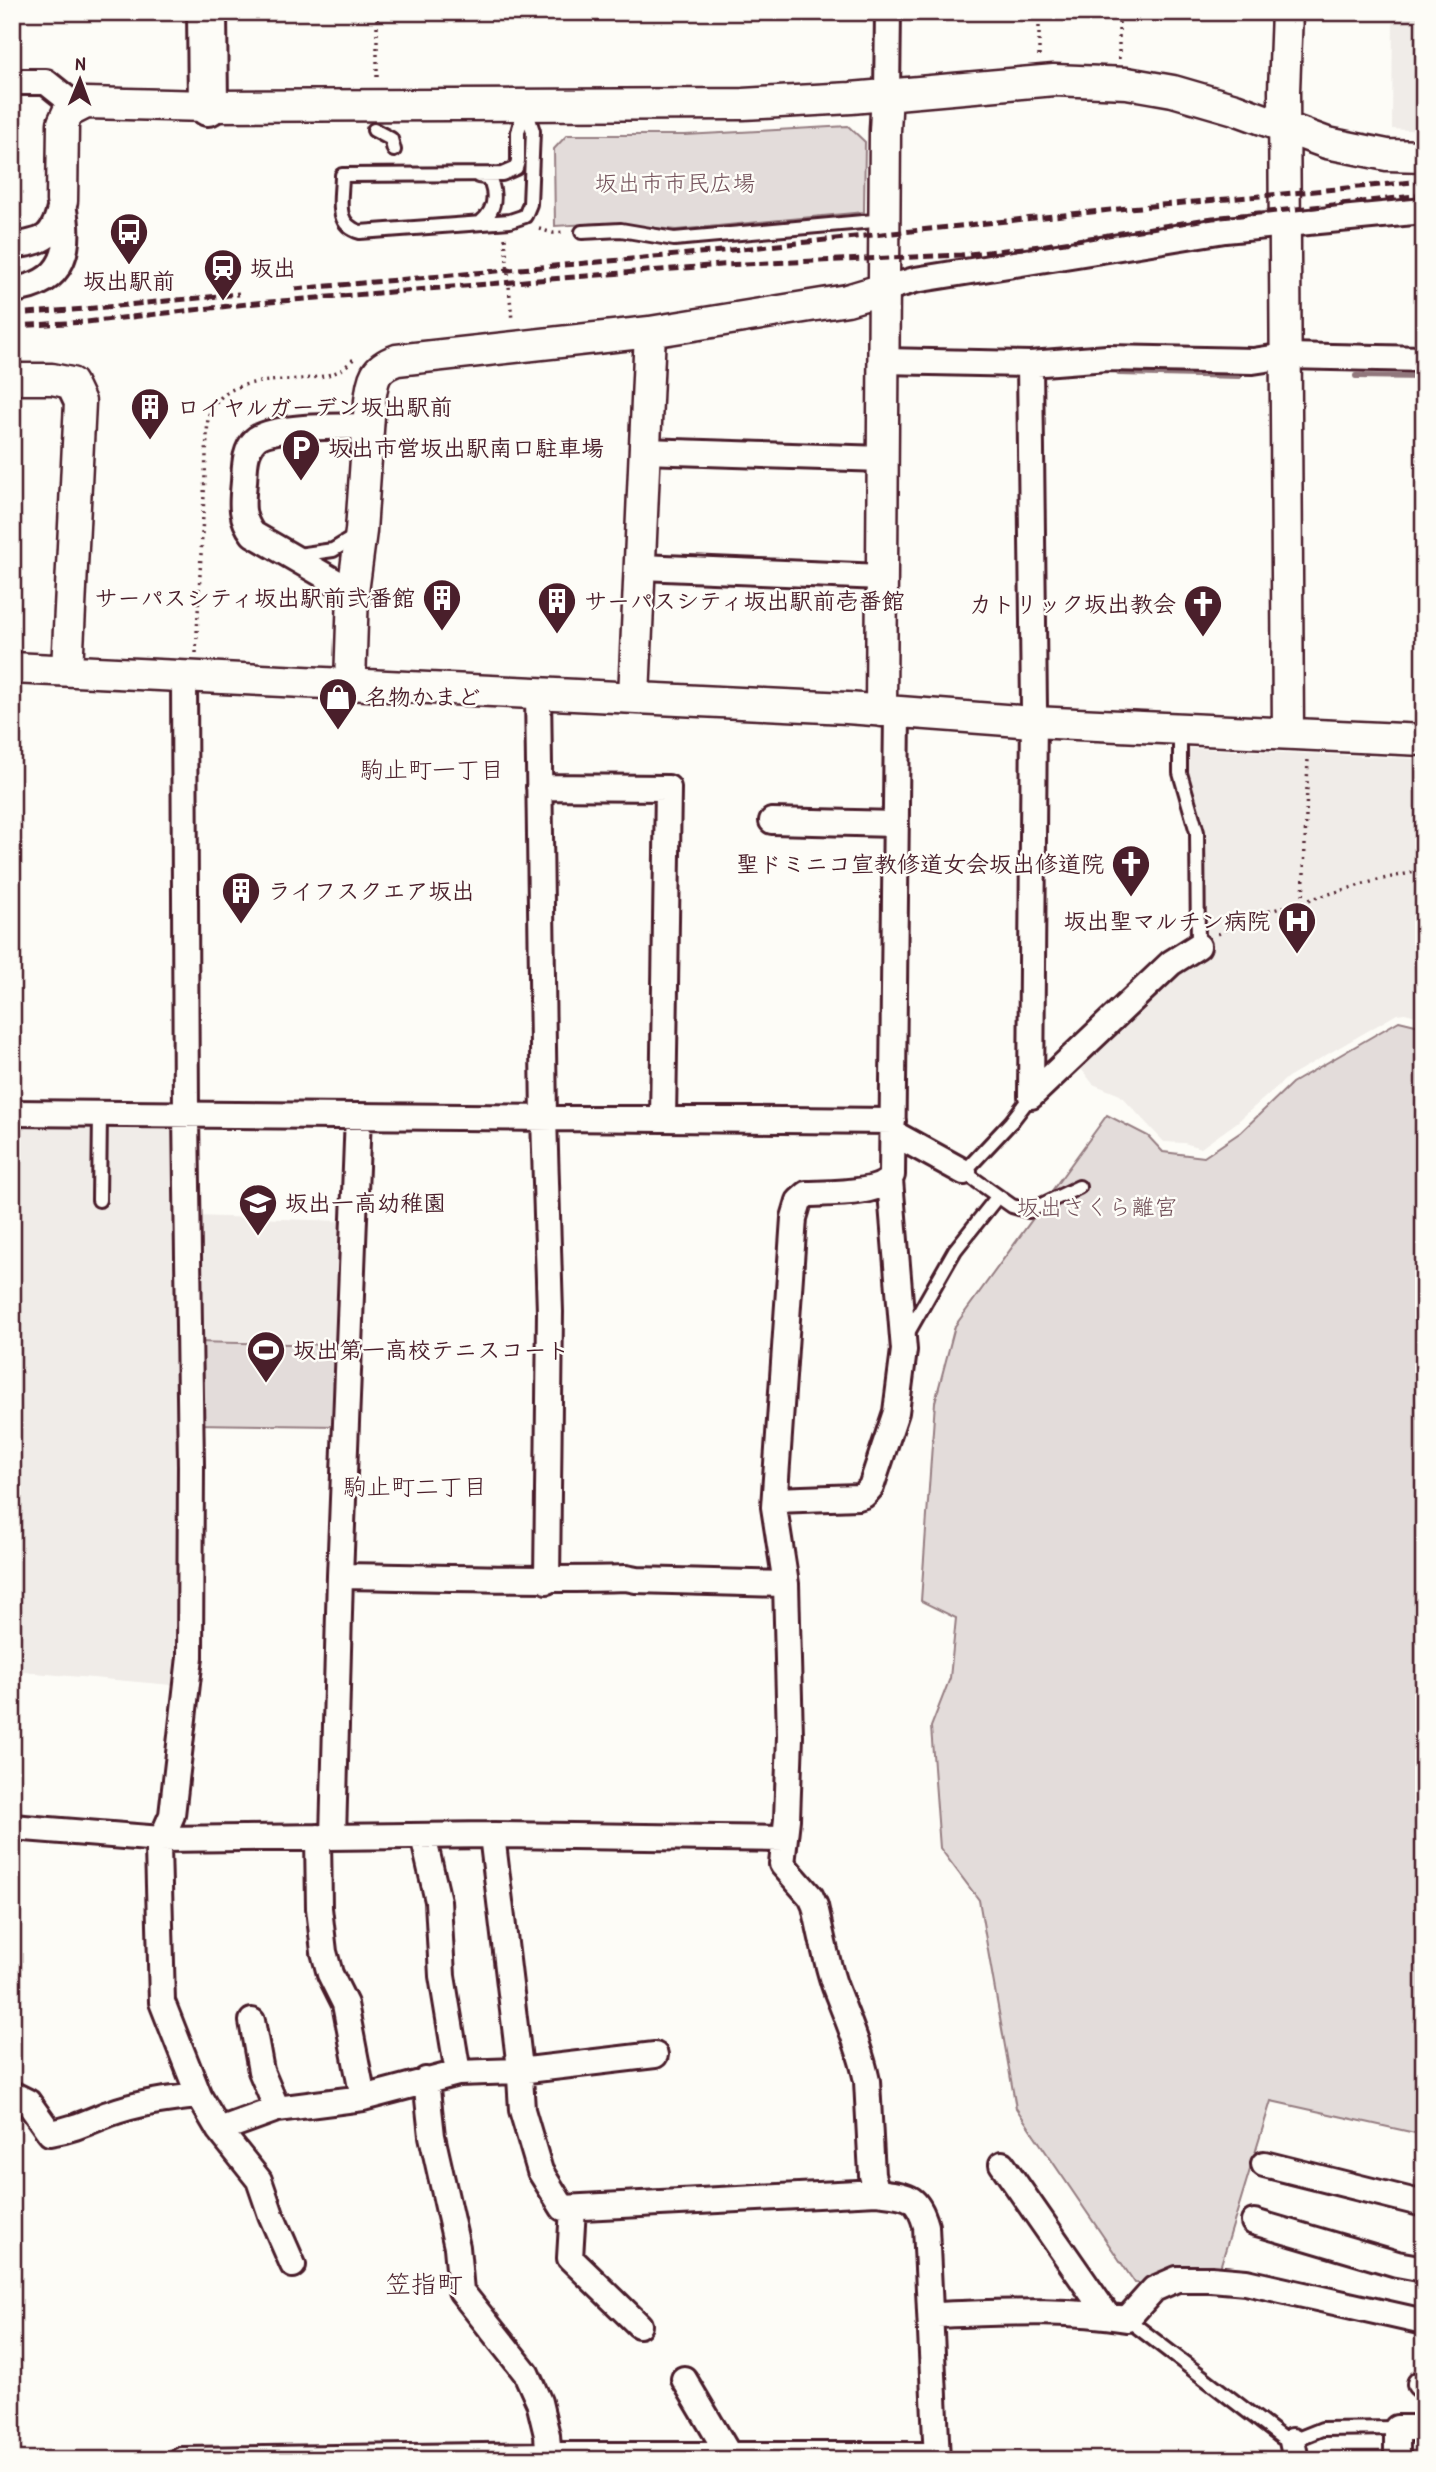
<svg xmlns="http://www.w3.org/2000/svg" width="1436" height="2472" viewBox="0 0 1436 2472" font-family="'Patrick Hand','Klee One',sans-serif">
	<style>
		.built { fill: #f0ece8 }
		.green { fill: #e3dcda; stroke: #967e82; stroke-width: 2 }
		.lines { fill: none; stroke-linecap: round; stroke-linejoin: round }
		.stream { stroke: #91777b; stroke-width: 6 }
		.service-casing { stroke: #4a1f2b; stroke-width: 18 }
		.minor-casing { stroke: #4a1f2b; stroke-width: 30 }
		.tertiary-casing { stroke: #4a1f2b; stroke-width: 35 }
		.primary-casing { stroke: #4a1f2b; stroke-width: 44 }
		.path { stroke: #4a1f2b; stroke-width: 3.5; stroke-dasharray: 2 5; stroke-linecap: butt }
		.service { stroke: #fdfcf7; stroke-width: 12 }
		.minor { stroke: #fdfcf7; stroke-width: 24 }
		.tertiary { stroke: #fdfcf7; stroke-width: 30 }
		.primary { stroke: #fdfcf7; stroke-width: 38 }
		.rail { stroke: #4a1f2b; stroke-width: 5; stroke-dasharray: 10 5; stroke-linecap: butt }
		.labels { text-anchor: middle; stroke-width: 5; stroke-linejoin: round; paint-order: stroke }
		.park-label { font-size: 23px; fill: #704e57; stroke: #fdfcf7 }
		.poi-label { font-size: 23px; font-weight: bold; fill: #4a1f2b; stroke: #fdfcf7; text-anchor: start }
		.neighbourhood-label { font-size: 24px; fill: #4a1f2b; stroke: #fdfcf7 }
		.quarter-label { font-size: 26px; fill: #4a1f2b; stroke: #fdfcf7 }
	</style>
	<rect width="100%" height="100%" fill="#fdfcf7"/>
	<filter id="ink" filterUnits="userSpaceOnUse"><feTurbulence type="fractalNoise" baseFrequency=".0143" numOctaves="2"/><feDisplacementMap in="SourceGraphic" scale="14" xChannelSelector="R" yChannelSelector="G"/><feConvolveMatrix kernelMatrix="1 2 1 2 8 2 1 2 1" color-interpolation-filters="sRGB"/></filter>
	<g filter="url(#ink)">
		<path class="built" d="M1393,12H1424V131L1392,129Z
			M1187,748L1424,759V1018L1405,1013L1397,1014L1288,1077L1236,1123L1201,1148L1184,1143L1164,1142L1120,1095L1093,1084L1075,1061L1186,941L1209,927L1204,923L1205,828L1188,775Z
			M12,1119L172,1122L181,1146L184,1686L12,1671Z
			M194,1216L343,1221L342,1343L193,1341Z"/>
		<path class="green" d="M848,126L865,142L864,212L676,230L606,223L555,226L554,149L567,135H685Z
			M1399,1021L1424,1027V2135L1271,2101L1215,2284L1135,2283L1016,2108L979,1900L940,1848L931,1727L950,1678L956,1618L921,1601L935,1402L955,1326L1039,1210L1032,1203L1051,1192L1107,1115L1148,1136L1163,1152L1204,1157L1241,1132L1292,1083Z
			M194,1342L339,1345L338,1426L193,1424Z"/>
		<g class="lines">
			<path class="stream" d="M1119,373L1239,376
				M1356,376L1424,377"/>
			<g class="service-casing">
				<path id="service" d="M525,107L533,131L530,204L525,216L510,221L360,232C333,225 342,197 342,175L502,174L516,168L518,161V132Z
					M374,130L391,139L394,150
					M478,176L485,177L491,182C497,199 493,213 480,223
					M582,232L621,230L674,239L885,220
					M298,555L333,550L356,536
					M1180,729V773L1197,832L1198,946
					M1031,1096L1011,1122L964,1172L1012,1206L1029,1211L1079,1187
					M99,1200L100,1114
					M906,1336L955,1250L998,1196
					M1127,2319L1281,2437L1292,2441L1322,2429L1397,2428"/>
			</g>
			<g class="minor-casing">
				<path id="minor" d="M12,82H46L76,106
					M887,93L888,12
					M12,246C45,241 53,239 61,205
					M884,289L915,280L1225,230L1424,211
					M12,290C66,284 73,247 62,201
					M883,361L1030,364L1107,358L1253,361L1286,356L1424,359
					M1030,364L1034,708L1031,1096
					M645,451L883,459
					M641,567L882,577
					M353,592L253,534C240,517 242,503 244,482C245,468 244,451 255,440C270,425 345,427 368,426
					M184,677L186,1116L191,1466L190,1657L172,1815L158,1847L162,2002L199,2096L219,2130L259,2180L271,2215L293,2265
					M538,693L544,1118L550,1312L547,1581
					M897,713L892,1175C883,1195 828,1193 807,1194L799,1201L794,1218L774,1507L786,1584L790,1736L787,1819L782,1864L811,1897L815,1906C821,1933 826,1961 835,1987C847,2018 860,2048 867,2081L872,2175L877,2192C907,2196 917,2194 926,2226L937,2460
					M539,787L668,788L663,1119
					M772,821L896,824
					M1031,1096L1171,963L1198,946
					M12,1113L893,1121
					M893,1133L964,1172
					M775,1500L858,1497L864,1495L871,1487L896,1412L904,1350L890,1180
					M340,1576C435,1577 531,1581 626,1578L636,1580L786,1584
					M12,1827L161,1839L492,1835L784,1839
					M492,1835L519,2060L522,2110L540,2171L563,2208L877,2192
					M423,1836L438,1901L442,1976L458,2073
					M318,1837L319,1908L324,1952L330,1974L345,2004L363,2098
					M333,1837L340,1576L358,1116
					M252,2021L261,2071L277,2109
					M426,2080L432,2136L457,2247L461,2291L526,2373L539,2402L547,2435L549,2460
					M12,2094L28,2102L50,2133C71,2130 88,2122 108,2114C138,2103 168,2099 199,2096
					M219,2130L277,2109L363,2098L458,2073L519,2071L655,2055
					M1002,2164L1107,2315
					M1264,2164L1424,2204
					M573,2208L570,2258L639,2325
					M1254,2222L1397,2264L1424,2269
					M931,2315C996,2313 1062,2308 1127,2319L1154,2289L1177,2279H1211L1246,2282L1424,2322
					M684,2379L729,2455
					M1420,2384H1424
					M1292,2441L1296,2460
					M182,2460L549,2455H937
					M1397,2460V2428H1424"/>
			</g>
			<g class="tertiary-casing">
				<path id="tertiary" d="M1287,12L1284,91L1288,733
					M62,201L63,123L68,112L86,103L208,106L743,104L851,98L1054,80L1127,83L1173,91L1235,109L1327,143L1387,155L1424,156
					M12,379H52L71,383L80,402L67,670
					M12,668L847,708L1033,722L1424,740
					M350,683L353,592L361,531L370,401C373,378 374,368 397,360L650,332L847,300L884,289
					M634,697L650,332
					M881,711L885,131L887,93"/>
			</g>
			<g class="primary-casing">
				<path id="primary" d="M207,12L208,106"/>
			</g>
			<path class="path" d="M377,12V80
				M1039,12V56
				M1119,59V12
				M539,229L553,233L566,232
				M505,238L512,321
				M196,653L208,416C213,409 218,398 225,394C252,373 307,386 339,371C345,368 351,361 356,357
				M1303,902L1308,758
				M1218,934L1249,917L1378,880L1424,870"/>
			<use href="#service" class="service"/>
			<use href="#minor" class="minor"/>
			<use href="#tertiary" class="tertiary"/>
			<use href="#primary" class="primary"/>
			<path class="rail" d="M295,289L722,251L1129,208L1424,181
				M12,314L85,309L239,294
				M12,326L86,322L256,303L721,265L961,255L1040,246L1213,218L1424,195"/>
		</g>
	</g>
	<defs>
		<g id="bus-pin" transform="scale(2.0125)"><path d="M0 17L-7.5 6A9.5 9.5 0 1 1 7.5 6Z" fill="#4a1f2b" stroke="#fdfcf7"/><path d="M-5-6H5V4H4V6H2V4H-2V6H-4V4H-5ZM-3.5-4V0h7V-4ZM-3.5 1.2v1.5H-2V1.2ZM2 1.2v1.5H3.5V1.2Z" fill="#fff"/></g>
		<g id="station-pin" transform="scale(2.0125)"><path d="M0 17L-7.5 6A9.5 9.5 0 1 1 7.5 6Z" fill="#4a1f2b" stroke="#fdfcf7"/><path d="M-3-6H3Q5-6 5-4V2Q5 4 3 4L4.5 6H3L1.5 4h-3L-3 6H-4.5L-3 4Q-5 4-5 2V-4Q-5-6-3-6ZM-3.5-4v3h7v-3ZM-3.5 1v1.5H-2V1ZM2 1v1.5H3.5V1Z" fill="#fff"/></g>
		<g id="building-pin" transform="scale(2.0125)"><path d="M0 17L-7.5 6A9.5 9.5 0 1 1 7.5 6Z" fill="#4a1f2b" stroke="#fdfcf7"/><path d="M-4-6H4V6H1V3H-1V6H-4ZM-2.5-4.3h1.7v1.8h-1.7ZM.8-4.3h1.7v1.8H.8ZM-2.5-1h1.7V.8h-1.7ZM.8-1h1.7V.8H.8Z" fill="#fff"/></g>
		<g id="parking-pin" transform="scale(2.0125)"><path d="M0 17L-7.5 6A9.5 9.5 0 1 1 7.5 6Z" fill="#4a1f2b" stroke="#fdfcf7"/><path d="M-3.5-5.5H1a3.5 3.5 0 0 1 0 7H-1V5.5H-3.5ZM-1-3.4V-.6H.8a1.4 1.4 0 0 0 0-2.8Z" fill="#fff"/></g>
		<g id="church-pin" transform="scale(2.0125)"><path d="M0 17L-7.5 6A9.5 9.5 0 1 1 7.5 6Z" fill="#4a1f2b" stroke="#fdfcf7"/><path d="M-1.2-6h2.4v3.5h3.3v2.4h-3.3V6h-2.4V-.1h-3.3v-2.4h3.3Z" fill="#fff"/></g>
		<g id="shop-pin" transform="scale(2.0125)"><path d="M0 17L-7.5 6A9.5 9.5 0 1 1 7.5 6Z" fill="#4a1f2b" stroke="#fdfcf7"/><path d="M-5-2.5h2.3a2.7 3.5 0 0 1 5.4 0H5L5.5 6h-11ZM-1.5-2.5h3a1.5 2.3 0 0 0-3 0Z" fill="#fff"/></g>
		<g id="hospital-pin" transform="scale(2.0125)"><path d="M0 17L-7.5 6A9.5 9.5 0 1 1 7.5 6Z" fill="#4a1f2b" stroke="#fdfcf7"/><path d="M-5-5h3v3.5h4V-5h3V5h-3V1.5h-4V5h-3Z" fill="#fff"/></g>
		<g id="school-pin" transform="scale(2.0125)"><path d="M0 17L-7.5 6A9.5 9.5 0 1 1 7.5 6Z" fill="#4a1f2b" stroke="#fdfcf7"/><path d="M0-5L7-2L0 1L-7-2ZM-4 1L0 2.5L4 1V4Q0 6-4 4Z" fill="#fff"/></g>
		<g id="stadium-pin" transform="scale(2.0125)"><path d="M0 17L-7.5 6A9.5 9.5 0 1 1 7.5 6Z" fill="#4a1f2b" stroke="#fdfcf7"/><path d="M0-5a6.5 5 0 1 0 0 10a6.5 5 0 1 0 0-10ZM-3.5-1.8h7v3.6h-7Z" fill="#fff"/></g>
	</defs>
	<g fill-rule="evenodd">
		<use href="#bus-pin" x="129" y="232"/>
		<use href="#station-pin" x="223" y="268"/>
		<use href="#building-pin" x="150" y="407"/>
		<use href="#parking-pin" x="301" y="448"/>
		<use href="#building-pin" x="442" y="598"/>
		<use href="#building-pin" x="557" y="601"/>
		<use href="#church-pin" x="1203" y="604"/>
		<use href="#shop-pin" x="338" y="697"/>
		<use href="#church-pin" x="1131" y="864"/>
		<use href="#building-pin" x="241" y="891"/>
		<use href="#hospital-pin" x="1297" y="921"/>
		<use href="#school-pin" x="258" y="1203"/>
		<use href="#stadium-pin" x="266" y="1350"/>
	</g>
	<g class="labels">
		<g class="park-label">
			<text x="675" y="191">坂出市市民広場</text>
			<text x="1097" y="1215">坂出さくら離宮</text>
		</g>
		<g class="poi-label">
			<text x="250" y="276">坂出</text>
			<text x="129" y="289" text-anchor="middle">坂出駅前</text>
			<text x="177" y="415">ロイヤルガーデン坂出駅前</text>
			<text x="328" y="456">坂出市営坂出駅南口駐車場</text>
			<text x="415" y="606" text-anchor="end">サーパスシティ坂出駅前弐番館</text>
			<text x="584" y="609">サーパスシティ坂出駅前壱番館</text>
			<text x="1176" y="612" text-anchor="end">カトリック坂出教会</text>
			<text x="365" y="705">名物かまど</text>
			<text x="1104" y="872" text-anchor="end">聖ドミニコ宣教修道女会坂出修道院</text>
			<text x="268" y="899">ライフスクエア坂出</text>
			<text x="1270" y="929" text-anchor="end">坂出聖マルチン病院</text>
			<text x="285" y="1211">坂出一高幼稚園</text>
			<text x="293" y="1358">坂出第一高校テニスコート</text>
		</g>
		<g class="neighbourhood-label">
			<text x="432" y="778">駒止町一丁目</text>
			<text x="415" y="1495">駒止町二丁目</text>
		</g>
		<g class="quarter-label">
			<text x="424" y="2293">笠指町</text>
		</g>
	</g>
	<rect width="1436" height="2472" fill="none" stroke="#fdfcf7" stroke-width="42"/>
	<rect x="21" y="21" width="1394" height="2430" fill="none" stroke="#4a1f2b" stroke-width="2.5" filter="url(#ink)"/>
	<g transform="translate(80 80) rotate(1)" stroke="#fdfcf7" stroke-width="5" paint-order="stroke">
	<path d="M0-5L12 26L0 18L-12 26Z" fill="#4a1f2b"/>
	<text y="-10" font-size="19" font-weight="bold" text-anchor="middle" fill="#4a1f2b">N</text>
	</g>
</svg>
